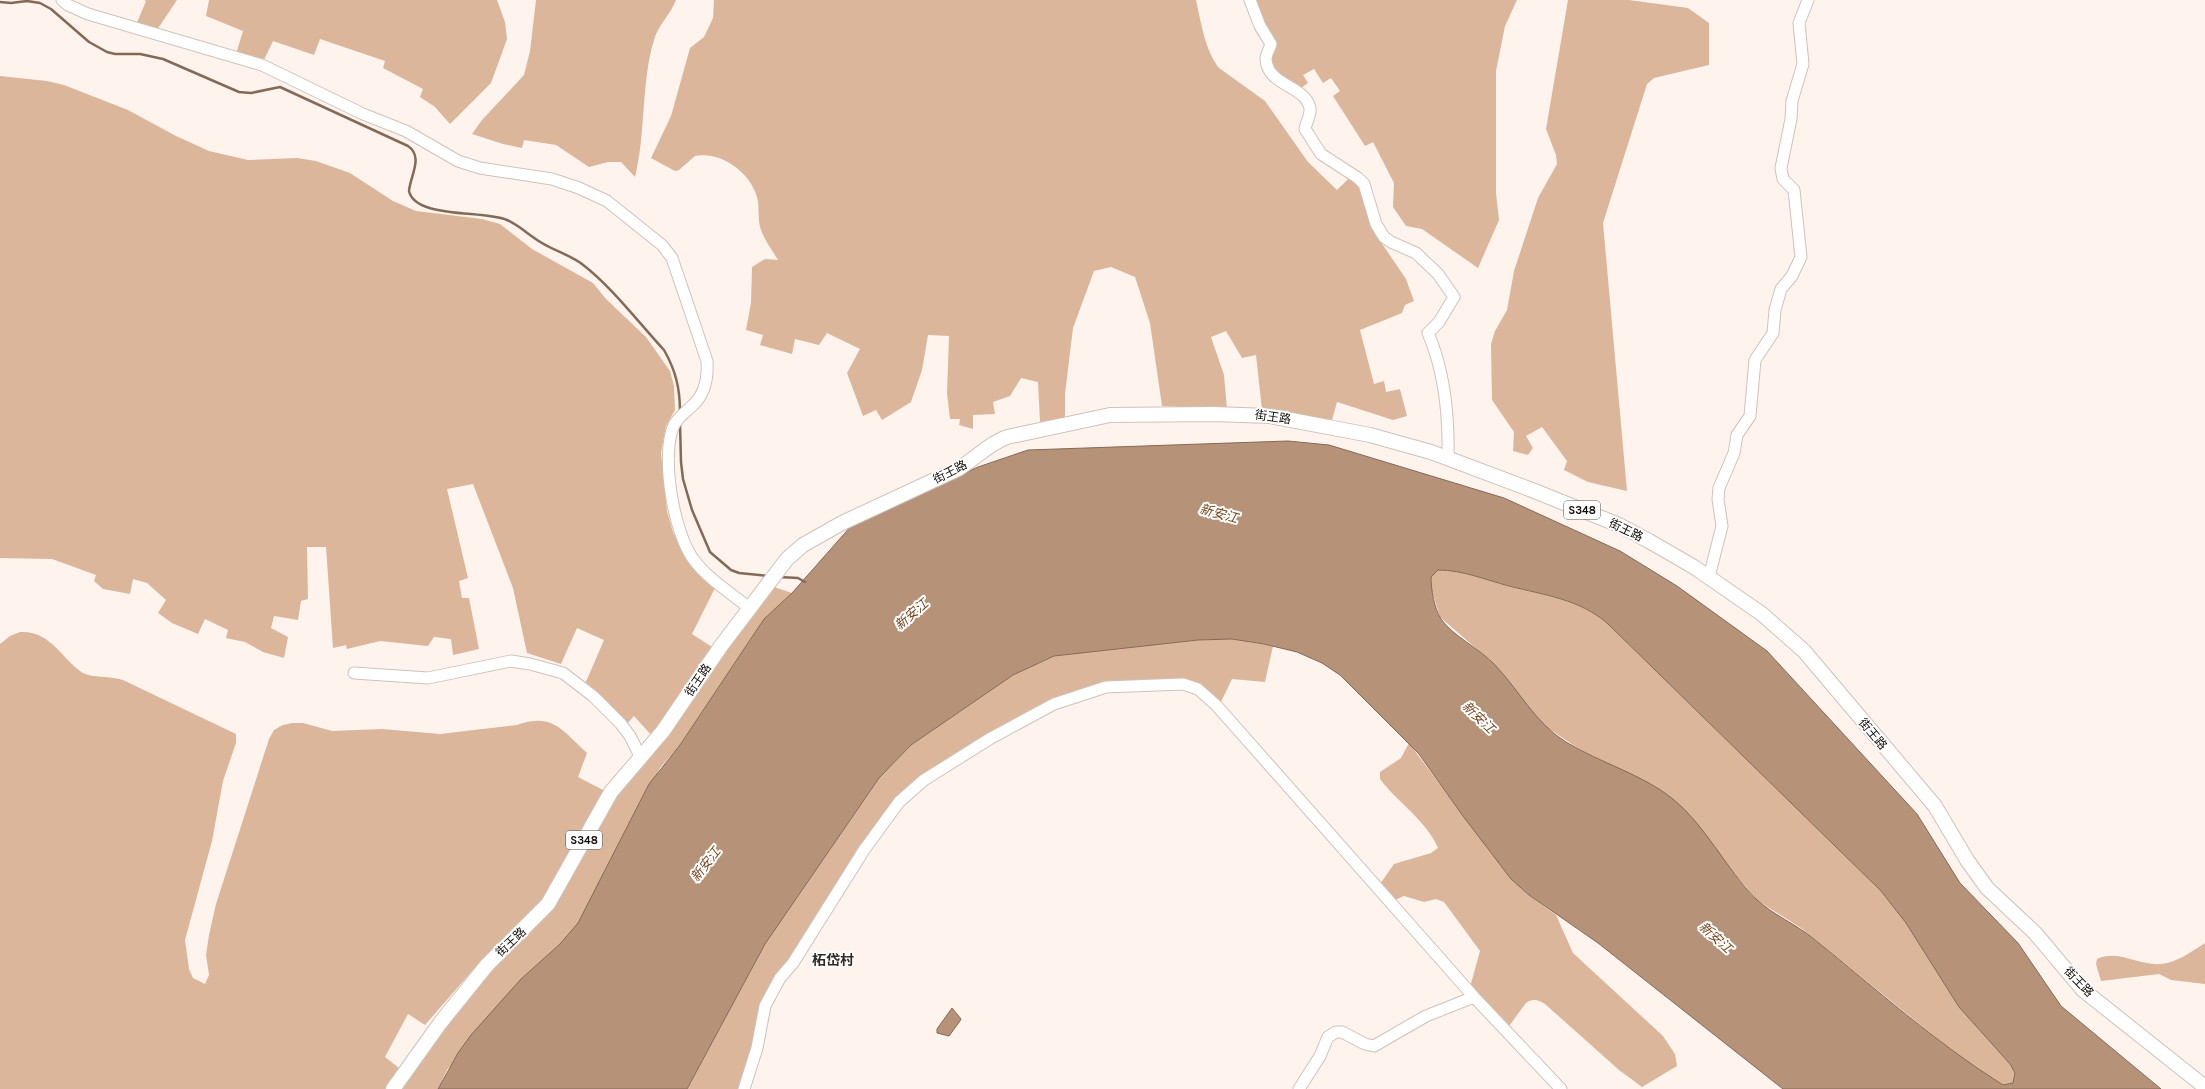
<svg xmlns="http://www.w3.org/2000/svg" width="2205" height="1089" viewBox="0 0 2205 1089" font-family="Karla,'Noto Sans SC',sans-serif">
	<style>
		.forest { fill: #dcb69b }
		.water { fill: #b69278; stroke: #846a56; fill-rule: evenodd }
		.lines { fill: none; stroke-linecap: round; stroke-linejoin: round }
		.stream { stroke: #846a56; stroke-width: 2.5 }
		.minor-casing { stroke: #cec2ba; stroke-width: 13 }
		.major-casing { stroke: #cec2ba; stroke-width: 16 }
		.minor { stroke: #fff; stroke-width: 11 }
		.major { stroke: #fff; stroke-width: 14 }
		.labels { text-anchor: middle; stroke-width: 4; stroke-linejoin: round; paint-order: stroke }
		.shield { fill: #fff; stroke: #575452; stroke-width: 1 }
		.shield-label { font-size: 11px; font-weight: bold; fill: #0f0b08 }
		.street-label { font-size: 12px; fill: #0f0b08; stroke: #fff }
		.water-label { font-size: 13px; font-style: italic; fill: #76451b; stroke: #fff }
		.quarter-label { font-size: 14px; font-weight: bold; fill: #322923; stroke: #fff }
	</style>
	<rect width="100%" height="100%" fill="#fef4ed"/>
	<path class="forest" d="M144,0H177L157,30L136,25L146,1Z
		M209,0H497L505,22L507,39L491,83L450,124L435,107L420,97L423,89L383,68L385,61L320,39L314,55L273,41L263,62L236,54L243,31L206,16Z
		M536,0H676C671,14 658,25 654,40C641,82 646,133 635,177L621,162H608L589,167L556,145L524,140L522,148L503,144L472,134L482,120L524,75L530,51Z
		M714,0H1196C1201,22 1205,50 1219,68L1265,101L1308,162L1337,190L1349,178L1362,187L1370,226L1406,279L1414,301L1405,305L1402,313L1360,330L1374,384L1384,381L1386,392L1400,389L1407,416L1393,420L1337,402L1332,420L1262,410L1256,355L1242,358L1226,331L1211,337L1224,375L1227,409L1162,406L1150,323L1135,277L1111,267L1094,271L1073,328L1065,394V418L1040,422L1038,382L1021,378L1010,396L993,402L995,414L973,415V429L959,425L960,419H950L947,393L949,336L928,335L922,370L911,402L882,420L876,410L863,416L847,373L860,349L827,333L819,345L795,339L792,354L760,345L763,335L746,330L751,303L752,267L765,259L778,260C772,250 765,241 761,230C757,220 760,207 757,197C750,172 721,151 695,156L679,170L675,171L651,158L671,116L690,48L704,37L713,18Z
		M1253,0H1517L1505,26L1496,71V193L1499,220L1478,268L1422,229L1406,226L1393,207L1394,183L1373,142L1365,146L1333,96L1340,91L1331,78L1323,83L1314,69L1303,75L1308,83L1297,91L1280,80L1269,58Z
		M1568,0H1629L1688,8L1709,23V65L1654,78L1647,84L1603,223L1627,491L1588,482L1564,470L1567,461L1542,427L1526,436L1533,448L1528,455L1513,451L1514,432L1492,400L1491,344L1495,331L1507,310L1514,271L1538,198L1557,164L1556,155L1546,129Z
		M0,76L47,81L64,85L128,110L176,136L209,151L248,160L297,158L316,161L350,173L393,201L416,211L482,219L500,224L532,249L593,283L606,299L646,337L670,371L674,386L675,410L666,426L661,453L667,511L673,532L683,553L715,588L692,634L712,647L653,737L634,716L627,724L608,702L585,684L604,640L577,628L561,664L527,653L513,588L473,484L447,489L468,578L459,581L462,598H469L479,649L453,655L451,639L434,637L428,646L380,641L347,649L346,645L333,648L326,547H307L308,599L301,601L298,620L274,616L271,628L288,637L284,658L263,652L245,642L226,638L228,630L205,619L198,634L172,623L158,613L166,600L147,583L133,579L130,594L103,589L94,581L96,575L52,559L0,558Z
		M1438,570C1463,570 1486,580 1509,586C1544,595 1580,599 1608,624L1881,891L1906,923L1959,1007L2010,1064L2015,1073L2013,1083L2003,1085L1967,1063L1801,928L1758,901L1718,854L1698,826L1658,789L1582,751L1548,728L1534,714L1495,665L1440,617L1431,588V577Z
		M771,586L792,593L764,619L680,745L660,768L578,923L560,944L521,979L447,1070L438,1089H399L490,968L534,926L603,814Z
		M20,632C50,630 61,658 83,673C92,678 112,676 123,680L236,734V743L223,781L212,841L185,940L189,969L193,978L205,984L209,975L206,955L209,935L216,904L269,739L274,730L283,725L292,723H303L332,731L382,729L440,734L517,725C554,712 563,732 587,753L578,777L605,791L552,887L521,924L479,963L425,1025L408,1014L385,1057L399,1068L387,1089H0V644L10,636Z
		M1232,639L1273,646L1265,682L1232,679L1220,704L1182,680L1056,699L921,780L849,868L771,985L752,1058L740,1089H687L765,944L879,778L911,745L1013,675L1054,656L1198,640Z
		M1409,743L1511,879L1529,895L1556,915L1573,953L1663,1036L1675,1054L1677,1066L1642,1087L1619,1070L1545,1004C1538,1000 1533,998 1526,1003L1509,1026L1470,987L1480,951L1444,902L1436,899L1424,902L1404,896L1395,900L1380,884L1394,864L1431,853L1438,848C1426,820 1398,803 1380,779V772L1401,758Z
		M2205,943V984L2171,980L2159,974L2101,981L2096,964L2097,959C2118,949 2139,966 2161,964C2178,962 2191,952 2205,943Z"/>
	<path class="water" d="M1288,441L1329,445L1504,498L1620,551L1677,586L1767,651L1917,814L1960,883L2018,943L2061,1006L2161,1089H1783L1598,943L1529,895L1511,879L1463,816L1419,754L1340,675L1322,663L1297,652L1264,644L1232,639L1198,640L1054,656L1013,675L911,745L879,778L765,944L687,1089H438L458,1053L471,1035L521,979L560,944L578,923L649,784L680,745L764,619L792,593L852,525L978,467L1028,450ZM1438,570C1463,570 1486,580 1509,586C1544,595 1580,599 1608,624L1881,891L1906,923L1959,1007L2010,1064L2015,1073L2013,1083L2003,1085C1936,1043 1876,989 1814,939C1796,924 1773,915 1756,899C1726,869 1706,826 1673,799C1642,774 1600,763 1566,742C1535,723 1519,690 1495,665C1479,648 1454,637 1441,619C1434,608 1431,589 1431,577Z
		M952,1008L961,1019L960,1021L949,1036L937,1033V1029Z"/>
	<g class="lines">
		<path class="stream" d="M0,2L11,3L27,1L40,3L51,9L89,42L107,52L115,54H140L163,59L239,92L251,93L280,87L408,146C424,157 410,176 409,191C415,219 485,210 507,220C520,226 530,236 542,243C555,251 570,255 582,264C613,288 638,322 664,350C676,371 680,389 680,412
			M680,423L681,462L683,479L692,510L710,552L731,570L739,573L768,576
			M779,577L798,578L805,582"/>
		<g class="minor-casing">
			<path id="minor" d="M62,0L68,5L88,14L262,65L363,114L406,131L458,161L480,168L552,179L579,188L607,201L662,245L672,258L707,361C708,377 705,394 693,405C686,412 678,417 674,425C660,455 674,535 694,560C708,579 731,593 749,608
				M1250,0L1260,26L1271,44C1270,49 1266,53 1266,59C1267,86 1305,85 1310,108C1311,116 1306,122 1305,129L1321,154L1358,178L1364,184L1376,224L1384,237L1391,242L1416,253L1438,274L1454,297L1439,322L1428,333C1445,372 1449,415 1448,458
				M1709,577L1722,526L1718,499L1719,488L1734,453L1737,435L1750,416L1755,360L1773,333L1775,310L1781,289L1792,276L1801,257L1794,190L1783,179L1781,168L1791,119L1792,101L1803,64L1799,23L1808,0
				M354,673L428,678L511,661L530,664L563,673L593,696L621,724L630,736L641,758
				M744,1089L757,1048L765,1006L780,978L793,963L864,850L899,802L924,780L991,738L1054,704L1106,687L1183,684L1198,689L1217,706L1474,997L1561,1089
				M1299,1089L1320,1056L1328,1037L1336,1032H1342L1365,1044L1374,1046L1426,1016L1474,997"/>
		</g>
		<g class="major-casing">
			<path id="major" d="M393,1089L441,1022L487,965L548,904L611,792L663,731L721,646L787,559L803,545L842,523L958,469C975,459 988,444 1007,437L1110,415L1213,414L1270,416L1370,435L1431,452L1532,490L1619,525L1649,541L1694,567L1762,614L1804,651L1935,806L1967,860L1987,888L2035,933L2083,990L2205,1087"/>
		</g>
		<use href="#minor" class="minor"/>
		<use href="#major" class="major"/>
	</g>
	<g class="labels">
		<g class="shield">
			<rect x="1564" y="501" width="36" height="18" rx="3"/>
			<rect x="566" y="831" width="36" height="18" rx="3"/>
		</g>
		<g class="shield-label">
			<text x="1582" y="514">S348</text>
			<text x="584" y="844">S348</text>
		</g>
		<g class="street-label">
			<text transform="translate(1273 417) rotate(8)" y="4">街王路</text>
			<text transform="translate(950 472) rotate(-27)" y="4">街王路</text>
			<text transform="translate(1626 530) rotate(26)" y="4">街王路</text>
			<text transform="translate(698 680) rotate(-56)" y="4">街王路</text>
			<text transform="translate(1873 734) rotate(50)" y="4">街王路</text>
			<text transform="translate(511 942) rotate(-43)" y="4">街王路</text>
			<text transform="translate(2079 982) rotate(46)" y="4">街王路</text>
		</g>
		<g class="water-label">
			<text transform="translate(1219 513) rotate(15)" y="5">新安江</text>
			<text transform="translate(911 614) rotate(-41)" y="5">新安江</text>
			<text transform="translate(1479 717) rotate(44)" y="5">新安江</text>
			<text transform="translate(705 864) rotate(-52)" y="5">新安江</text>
			<text transform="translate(1716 937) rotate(42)" y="5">新安江</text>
		</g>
		<g class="quarter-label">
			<text x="833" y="965">柘岱村</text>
		</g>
	</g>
</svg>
